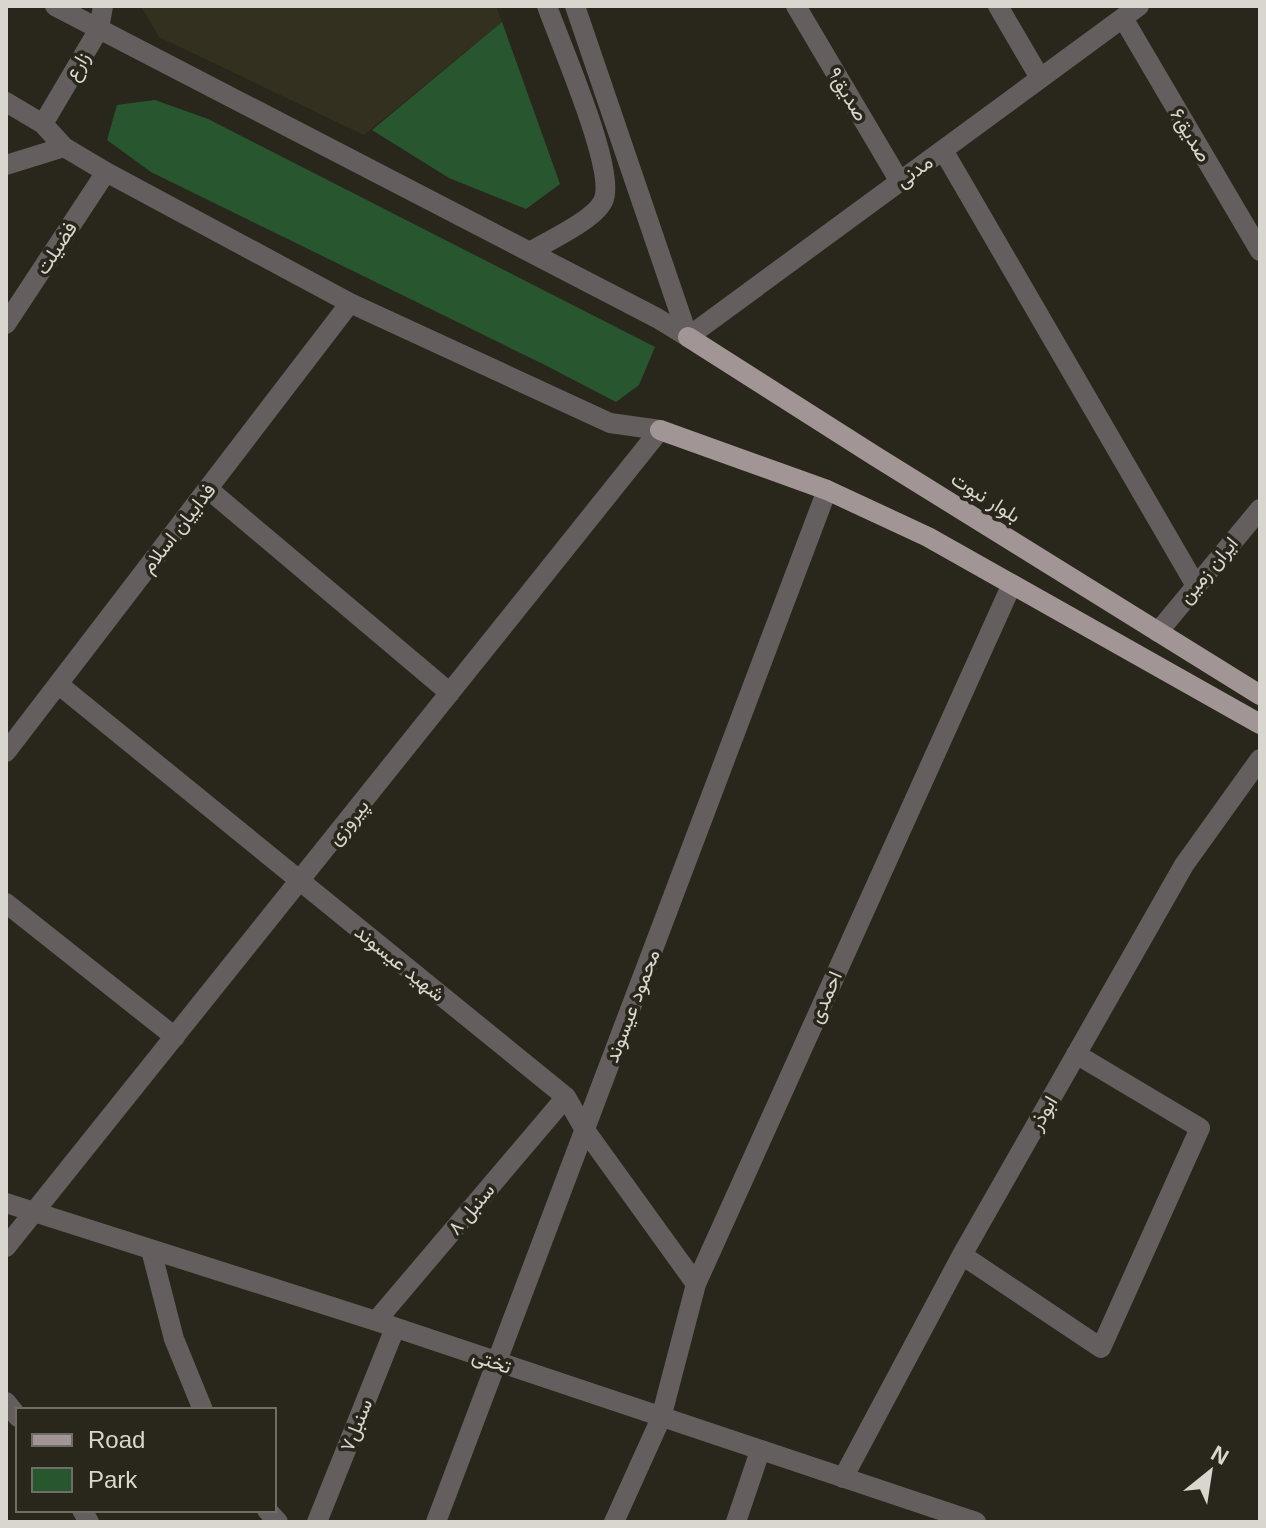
<svg xmlns="http://www.w3.org/2000/svg" width="1266" height="1528" viewBox="0 0 1266 1528" font-family="Helvetica,Vazirmatn,sans-serif">
	<style>
		.built { fill: #34301f }
		.green { fill: #28572f }
		.lines { fill: none; stroke-linecap: round; stroke-linejoin: round }
		.minor { stroke: #645e5e; stroke-width: 20 }
		.major { stroke: #a29596; stroke-width: 20 }
		.labels { text-anchor: middle; stroke-width: 7; stroke-linejoin: round; paint-order: stroke }
		.street-label { font-size: 20px; fill: #d8d6cf; stroke: #29271c }
	</style>
	<rect width="100%" height="100%" fill="#29271c"/>
	<path class="built" d="M141,6H496L502,22L364,135L159,37Z"/>
	<path class="green" d="M502,22L560,184L526,209L449,178L372,130Z
		M155,100L208,119L655,347L639,385L616,402L545,365L151,172L107,140L117,105Z"/>
	<g class="lines">
		<path class="minor" d="M55,6L657,318L688,337
			M575,6L688,337
			M796,6L900,182
			M998,6L1040,78
			M1123,18L1260,251
			M6,102L43,124L64,147L106,172L350,303L610,423L660,430
			M43,124L99,29L103,6
			M943,150L1195,584
			M6,165L64,147
			M530,252C548,241 597,219 604,199C615,167 560,43 547,6
			M6,324L106,172
			M688,337L1139,6
			M208,489L450,693
			M1158,632L1260,509
			M58,684L566,1097L585,1130L696,1284
			M6,752L350,303
			M6,903L175,1037
			M6,1203L376,1321L976,1522
			M6,1247L660,430
			M151,1250L174,1339L203,1410
			M962,1255L1101,1348L1200,1128L1076,1054
			M376,1321L566,1097
			M6,1402L18,1417
			M843,1478L962,1255L1184,865L1260,759
			M82,1510L89,1522
			M267,1510L278,1522
			M317,1522L395,1328
			M436,1522L827,490
			M614,1522L661,1418L696,1284L1012,584
			M736,1522L760,1451"/>
		<path class="major" d="M688,337L875,456L1260,695
			M660,430L827,490L928,537L1260,724"/>
	</g>
	<g class="labels">
		<g class="street-label">
			<text transform="translate(77 66) rotate(-60)" y="7">زارع</text>
			<text transform="translate(848 94) rotate(59)" y="7">صدیق۹</text>
			<text transform="translate(1191 135) rotate(59)" y="7">صدیق۶</text>
			<text transform="translate(914 171) rotate(-36)" y="7">مدنی</text>
			<text transform="translate(56 248) rotate(-57)" y="7">فضیلت</text>
			<text transform="translate(986 497) rotate(32)" y="7">بلوار نبوت</text>
			<text transform="translate(178 528) rotate(-52)" y="7">فداییان اسلام</text>
			<text transform="translate(1208 570) rotate(-50)" y="7">ایران زمین</text>
			<text transform="translate(348 822) rotate(-51)" y="7">پیروزی</text>
			<text transform="translate(400 963) rotate(39)" y="7">شهید عیسوند</text>
			<text transform="translate(825 997) rotate(-66)" y="7">احمدی</text>
			<text transform="translate(632 1006) rotate(-69)" y="7">محمود عیسوند</text>
			<text transform="translate(1043 1113) rotate(-60)" y="7">ابوذر</text>
			<text transform="translate(471 1209) rotate(-50)" y="7">سنبل ۸</text>
			<text transform="translate(492 1361) rotate(19)" y="7">تختی</text>
			<text transform="translate(356 1425) rotate(-68)" y="7">سنبل۷</text>
		</g>
	</g>
	<rect width="1266" height="1528" fill="none" stroke="#d8d6cf" stroke-width="16"/>
	<rect x="16" y="1408" width="260" height="104" fill="#29271c" stroke="#6f6d64" stroke-width="2"/>
	<rect x="32" y="1434" width="40" height="12" fill="#a29596" stroke="#6f6d64" stroke-width="2"/>
	<text x="88" y="1448" font-size="24" fill="#d8d6cf">Road</text>
	<rect x="32" y="1468" width="40" height="24" fill="#28572f" stroke="#6f6d64" stroke-width="2"/>
	<text x="88" y="1488" font-size="24" fill="#d8d6cf">Park</text>
	<g transform="translate(1210 1472) rotate(30)" stroke="#29271c" stroke-width="6" paint-order="stroke">
	<path d="M0-6L14 30L0 20L-14 30Z" fill="#d8d6cf"/>
	<text y="-12" font-size="22" font-weight="bold" text-anchor="middle" fill="#d8d6cf">N</text>
	</g>
</svg>
